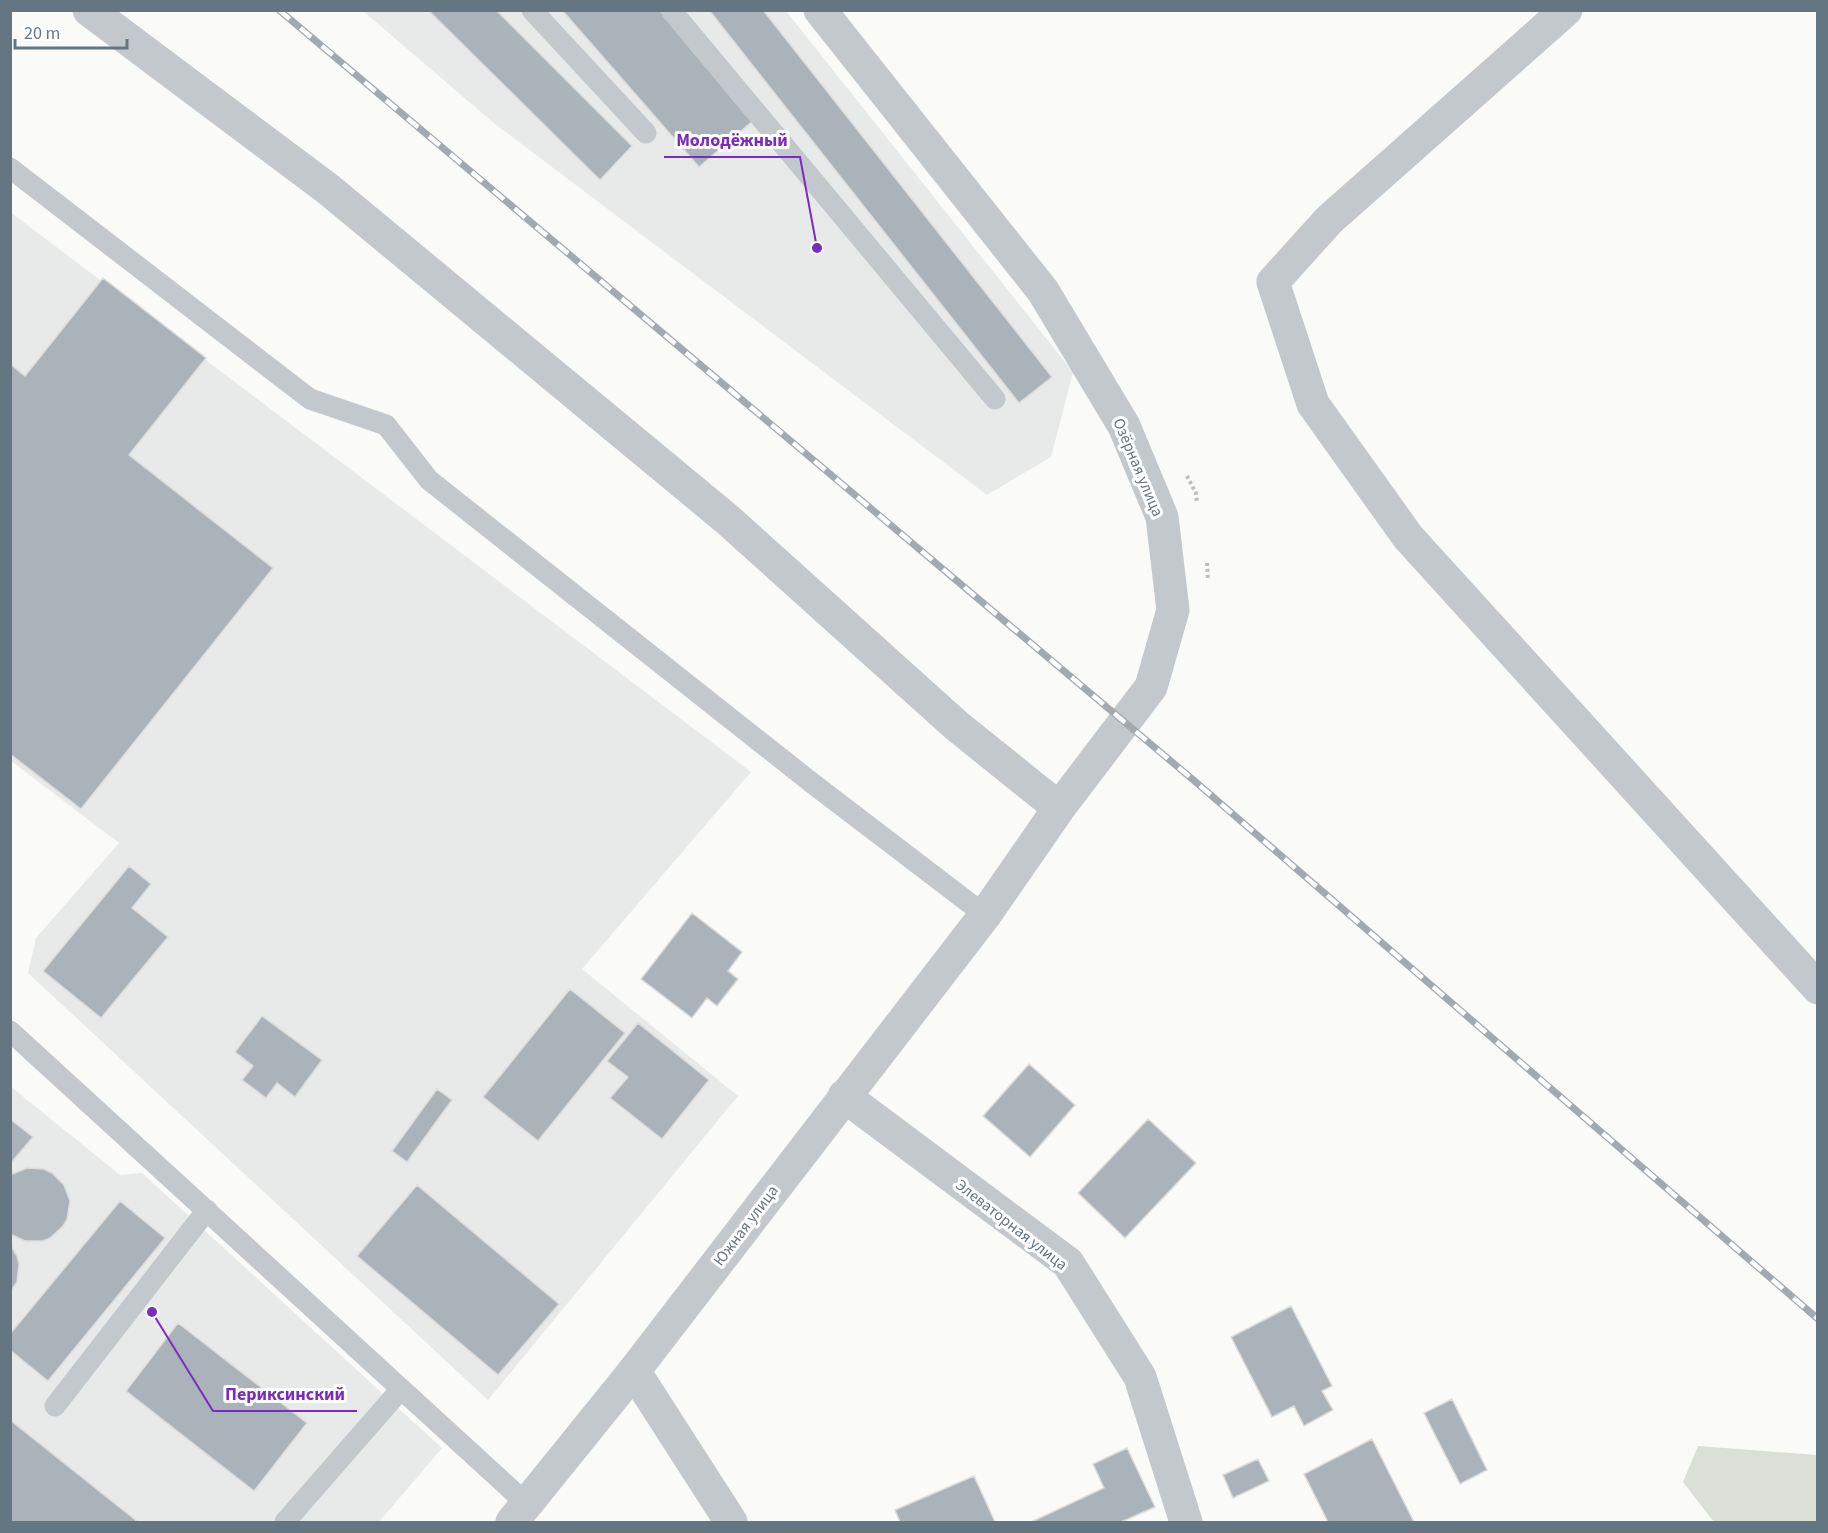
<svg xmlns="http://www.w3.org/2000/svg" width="1828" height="1533" viewBox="0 0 1828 1533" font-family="'Source Sans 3',sans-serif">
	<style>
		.built { fill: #e8e9e9 }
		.green { fill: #dadfd7 }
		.building { fill: #aab3b9; stroke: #dcdcda; stroke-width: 1.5 }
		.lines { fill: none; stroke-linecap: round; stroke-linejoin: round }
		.path { stroke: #bbbfc2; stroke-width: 4; stroke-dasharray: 3 3; stroke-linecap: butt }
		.service { stroke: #c3c8cc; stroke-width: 21 }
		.minor { stroke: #c3c8cc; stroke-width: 33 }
		.tertiary { stroke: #c3c8cc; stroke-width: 33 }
		.rail-casing { stroke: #a2aab0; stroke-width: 7 }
		.rail { stroke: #fff; stroke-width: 4.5; stroke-dasharray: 14; stroke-linecap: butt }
		.labels { text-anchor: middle; stroke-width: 6; stroke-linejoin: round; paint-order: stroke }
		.street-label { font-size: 16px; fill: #657683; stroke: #fff }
		.leader { fill: none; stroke: #7b2cbf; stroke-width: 2 }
		.callout-dot { fill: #7b2cbf; stroke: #fff; stroke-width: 2 }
		.callout-label { font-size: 18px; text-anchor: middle; font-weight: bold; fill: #7b2cbf; stroke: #fff; stroke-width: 6; stroke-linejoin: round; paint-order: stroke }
	</style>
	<rect width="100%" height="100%" fill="#fafaf8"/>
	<path class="built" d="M363,11H786L1073,372L1051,457L987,495L495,124Z
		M10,212L751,772L582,969L738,1096L488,1400L28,973L36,938L119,843L11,761Z
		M10,1086L120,1175L142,1173L442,1448L379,1522H11Z"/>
	<path class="green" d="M1698,1446L1817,1455V1522H1714L1683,1482Z"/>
	<path class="building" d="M428,10H496L632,146L600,180Z
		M562,10H661L755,119L699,167Z
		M709,10H763L1052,377L1019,403Z
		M103,278L206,358L129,455L273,568L81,809L10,754V364L25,376Z
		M129,866L151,884L132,908L168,937L101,1018L43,971Z
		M692,913L742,952L728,971L738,979L717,1006L707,998L692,1018L641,979Z
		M570,989L625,1033L538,1141L483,1097Z
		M262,1016L322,1060L295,1097L277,1083L266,1098L242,1080L253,1066L235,1052Z
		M638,1023L709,1080L662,1139L610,1098L628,1077L607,1061Z
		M1029,1064L1075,1105L1030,1157L983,1116Z
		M437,1089L452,1100L407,1162L392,1151Z
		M10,1119L33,1137L10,1164Z
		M1148,1119L1196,1163L1125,1238L1078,1193Z
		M27,1168L44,1169L52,1173L64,1185L70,1201L67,1219L63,1226L50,1238L43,1241H25L10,1234V1175Z
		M417,1185L559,1304L498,1375L357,1256Z
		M120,1201L165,1238L48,1381L10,1350V1334Z
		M10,1244L17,1256L19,1264L17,1282L10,1292Z
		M1291,1306L1332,1386L1322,1391L1333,1410L1304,1426L1294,1406L1272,1417L1231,1337Z
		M178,1323L307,1423L254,1491L126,1391Z
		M1452,1399L1487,1470L1460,1484L1424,1413Z
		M10,1420L138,1522H10Z
		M1372,1439L1414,1522H1328L1304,1474Z
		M1127,1448L1155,1507L1121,1522H1031L1104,1488L1093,1464Z
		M1258,1459L1269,1481L1233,1498L1223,1475Z
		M974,1476L995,1522H900L895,1510Z"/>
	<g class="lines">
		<path class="path" d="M1187,476L1196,493L1197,503
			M1207,563L1208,580"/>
		<path class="service" d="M532,10L646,133
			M671,10L995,399
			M10,168L310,399L386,425L429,480L812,783L985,915
			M10,1031L527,1504
			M55,1406L207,1210
			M285,1522L401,1389"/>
		<path class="minor" d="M1566,10L1329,220L1273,282L1313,404L1408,537L1818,988
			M844,1096L1068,1263L1140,1377L1186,1522
			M634,1371L731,1522"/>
		<path class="tertiary" d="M89,10L328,189L728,520L957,726L1059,808
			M512,1522L634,1371L985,915L1059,808L1151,687L1173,610L1162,517L1124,426L1043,291L820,10"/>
		<g class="rail-casing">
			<path id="rail" d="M279,10L1191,778L1818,1319"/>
		</g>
		<use href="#rail" class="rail"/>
	</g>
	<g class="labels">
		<g class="street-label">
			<text transform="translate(1139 467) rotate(67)" y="6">Озёрная улица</text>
			<text transform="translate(1012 1224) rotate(38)" y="6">Элеваторная улица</text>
			<text transform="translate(745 1225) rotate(-53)" y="6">Южная улица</text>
		</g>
	</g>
	<path class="leader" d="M817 248L800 157H664M152 1312L213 1411H357"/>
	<g class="callout-dot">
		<circle cx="817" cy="248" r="6"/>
		<circle cx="152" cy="1312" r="6"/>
	</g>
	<g class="callout-label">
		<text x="732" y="146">Молодёжный</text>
		<text x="285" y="1400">Периксинский</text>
	</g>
	<rect width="1828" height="1533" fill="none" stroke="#657683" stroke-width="24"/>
	<path d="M15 39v9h112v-9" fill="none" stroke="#657683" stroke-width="3"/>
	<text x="24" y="39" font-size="18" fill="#657683" stroke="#ffffff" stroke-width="4.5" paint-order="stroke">20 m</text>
</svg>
